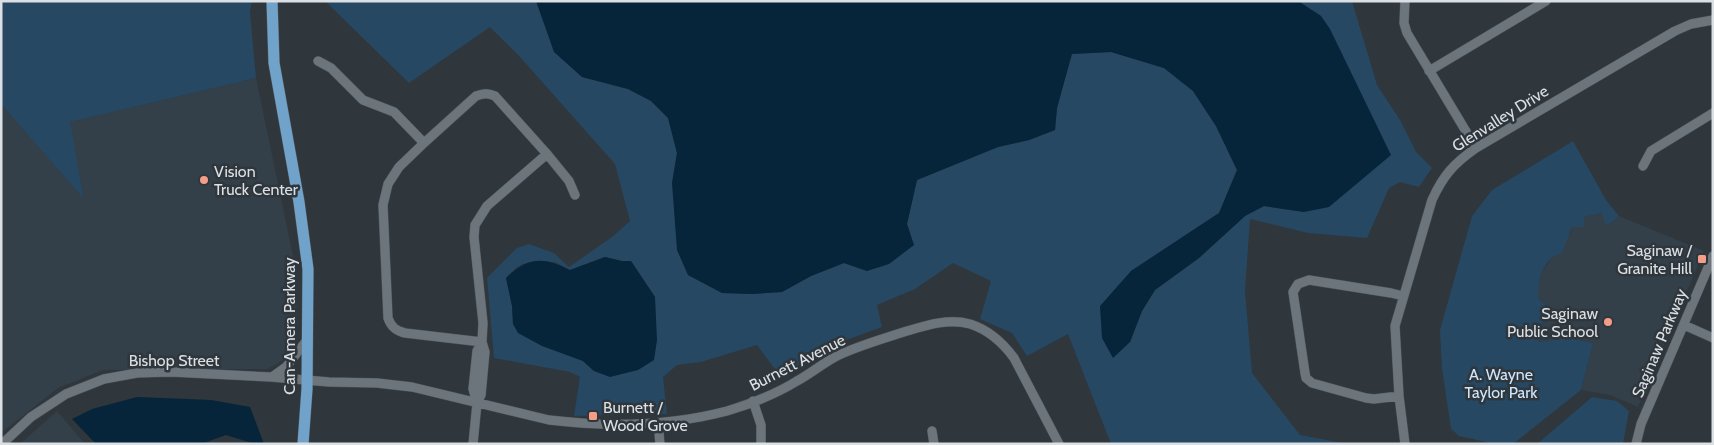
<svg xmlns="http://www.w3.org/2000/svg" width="1714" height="445" viewBox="0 0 1714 445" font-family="Cabin,sans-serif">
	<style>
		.built { fill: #33404a }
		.green { fill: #264863; fill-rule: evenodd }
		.water { fill: #06243a }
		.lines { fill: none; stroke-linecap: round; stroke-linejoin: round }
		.minor-casing { stroke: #4e5459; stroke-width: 10 }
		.major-casing { stroke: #4e5459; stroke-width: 12 }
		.minor { stroke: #6d757c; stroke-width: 9 }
		.major { stroke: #71a2c9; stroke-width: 11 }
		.poi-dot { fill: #f49e89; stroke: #2f363c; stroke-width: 2 }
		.labels { text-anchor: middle; stroke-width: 5; stroke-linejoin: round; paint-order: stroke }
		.street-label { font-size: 16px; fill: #dbe0e4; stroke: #2f363c }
		.poi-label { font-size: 16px; fill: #dbe0e4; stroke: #2f363c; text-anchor: start }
		.park-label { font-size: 16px; fill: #cee7fc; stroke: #2f363c }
	</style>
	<rect width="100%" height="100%" fill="#2f363c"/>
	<path class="built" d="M256,78L293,256L298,325L291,349L283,360L268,369L103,370L58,388L1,433V104L84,198L69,122Z
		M1602,213L1610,224L1619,216L1704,251L1638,407L1610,395L1581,390L1593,343L1569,338L1538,342L1547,306L1539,299L1537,290L1542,272L1550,260L1570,234L1572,227H1585L1584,217Z
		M57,411L85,444H20Z"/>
	<path class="green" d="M1,1H252L250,12L256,78L70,122L84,199L1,104Z
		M325,1H536L555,52L582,77L628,89L651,101L668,118L677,153L672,183L688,275L722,293L752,294L782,292L811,276L844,263L867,271L914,245L907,224L917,180L998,147L1029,140L1055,130L1057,108L1071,54L1111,52L1164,68L1193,91L1216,126L1237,170L1219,213L1131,271L1130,342L1142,311L1155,290L1199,258L1245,216L1264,206L1304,212L1321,16L1298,1H1352L1377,85L1400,120L1416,152L1432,168L1419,187L1400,182L1389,188L1367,238L1308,233L1250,219L1245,291L1252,373L1300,435L1348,444H1111L1068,334L1027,356L1012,333L980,319L991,281L953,263L915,289L877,305L882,327L835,344L779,377L777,372L757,345L701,362L677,365L663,377L667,414L574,416L580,377L570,372L494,358L487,278L517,248L529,244L554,253L569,267L612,237L630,221L615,164L520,57L490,27L409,83ZM605,257L622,261H631L655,297V316L594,371L583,361L564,354L513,324L512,306L506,278L516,268L523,264L555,262L570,270Z
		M1573,141L1606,200L1619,216L1610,224L1605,223L1602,213L1584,217L1585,227H1572L1562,253C1544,256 1536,283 1539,299L1547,306L1538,342L1569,338L1593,343L1581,390L1513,444H1495L1459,436L1451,429L1442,369L1440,330L1472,216L1492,190Z
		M1592,397L1617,401L1629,411L1623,444H1537Z"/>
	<path class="water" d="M536,1H1298L1321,16L1330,29L1391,155L1329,207L1304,212L1264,206L1245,216L1199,258L1155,290L1142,311L1130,342L1113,358L1102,338L1100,306L1131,271L1219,213L1237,170L1216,126L1193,91L1164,68L1111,52L1072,54L1057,108L1055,130L1029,140L998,147L917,180L907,224L914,245L889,264L867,271L844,263L811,276L782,292L752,294L722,293L688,275L677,250L672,183L677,153L668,118L651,101L628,89L582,77L554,52Z
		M605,257L622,261H631L655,297L657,340L654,360L638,370L610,377L594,371L583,361L542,346L518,333L513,324L512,306L506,278C527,257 543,256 570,270Z
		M137,397L211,400L250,407L264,444H255L226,435L201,444H96L72,419L92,409Z"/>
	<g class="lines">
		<g class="minor-casing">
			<path id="minor" d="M1405,1L1404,23L1407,33L1476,148
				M318,61L331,68L363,100L394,112L424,143
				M1429,71L1546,1
				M1643,166L1651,151L1713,113
				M1684,325L1713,338
				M482,342L405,333C396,331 391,327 388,318L383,205L388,184L399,167L424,143L476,96C484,93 488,93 495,96L547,154L569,181L575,195
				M272,377L286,367L307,340
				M1399,396L1374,399L1366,398L1312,383L1306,378L1305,373L1293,292L1298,284L1309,280L1391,293L1403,296
				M753,401L761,425V444
				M477,403L481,395L485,352L482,342L483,323L474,237L475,225L487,206L547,154
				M658,423L660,444
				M932,431L934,444
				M2,444L31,417L66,394L104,379L137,373L171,372L271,377L329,382L377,383L412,387L549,420C608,427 670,426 727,411C750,404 776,394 797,381C810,374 822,364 835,357C857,346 883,339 907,331C927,325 949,318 970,324C989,330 1003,343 1014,358L1059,444
				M473,444L477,403L473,389L477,351L482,342
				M1405,444L1399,396L1395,326L1432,200C1443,176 1453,164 1476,148L1675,31L1691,24L1713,20
				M1636,444L1641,424L1713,256"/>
		</g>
		<g class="major-casing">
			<path id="major" d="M272,1L274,63L299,202L308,269L307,389L303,444"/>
		</g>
		<use href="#minor" class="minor"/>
		<use href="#major" class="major"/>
	</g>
	<g class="poi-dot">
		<circle cx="204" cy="180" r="5"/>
		<rect x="1697" y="254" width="10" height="10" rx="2.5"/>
		<circle cx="1608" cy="322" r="5"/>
		<rect x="588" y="411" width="10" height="10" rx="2.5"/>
	</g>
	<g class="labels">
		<g class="street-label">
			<text transform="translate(1500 118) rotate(-32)" y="6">Glenvalley Drive</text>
			<text transform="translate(289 326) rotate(-90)" y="6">Can-Amera Parkway</text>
			<text transform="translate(1659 343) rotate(-67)" y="6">Saginaw Parkway</text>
			<text x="174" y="366">Bishop Street</text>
			<text transform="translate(797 362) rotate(-27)" y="6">Burnett Avenue</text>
		</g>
		<g class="poi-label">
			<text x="214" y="177">Vision<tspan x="214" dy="18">Truck Center</tspan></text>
			<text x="1692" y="256" text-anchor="end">Saginaw /<tspan x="1692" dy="18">Granite Hill</tspan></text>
			<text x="1598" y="319" text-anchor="end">Saginaw<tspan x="1598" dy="18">Public School</tspan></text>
			<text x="603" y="413">Burnett /<tspan x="603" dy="18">Wood Grove</tspan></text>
		</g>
		<g class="park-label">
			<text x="1501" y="380">A. Wayne<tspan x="1501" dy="18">Taylor Park</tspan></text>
		</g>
	</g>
	<rect width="1714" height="445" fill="none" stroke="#dbe0e4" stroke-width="5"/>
</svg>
